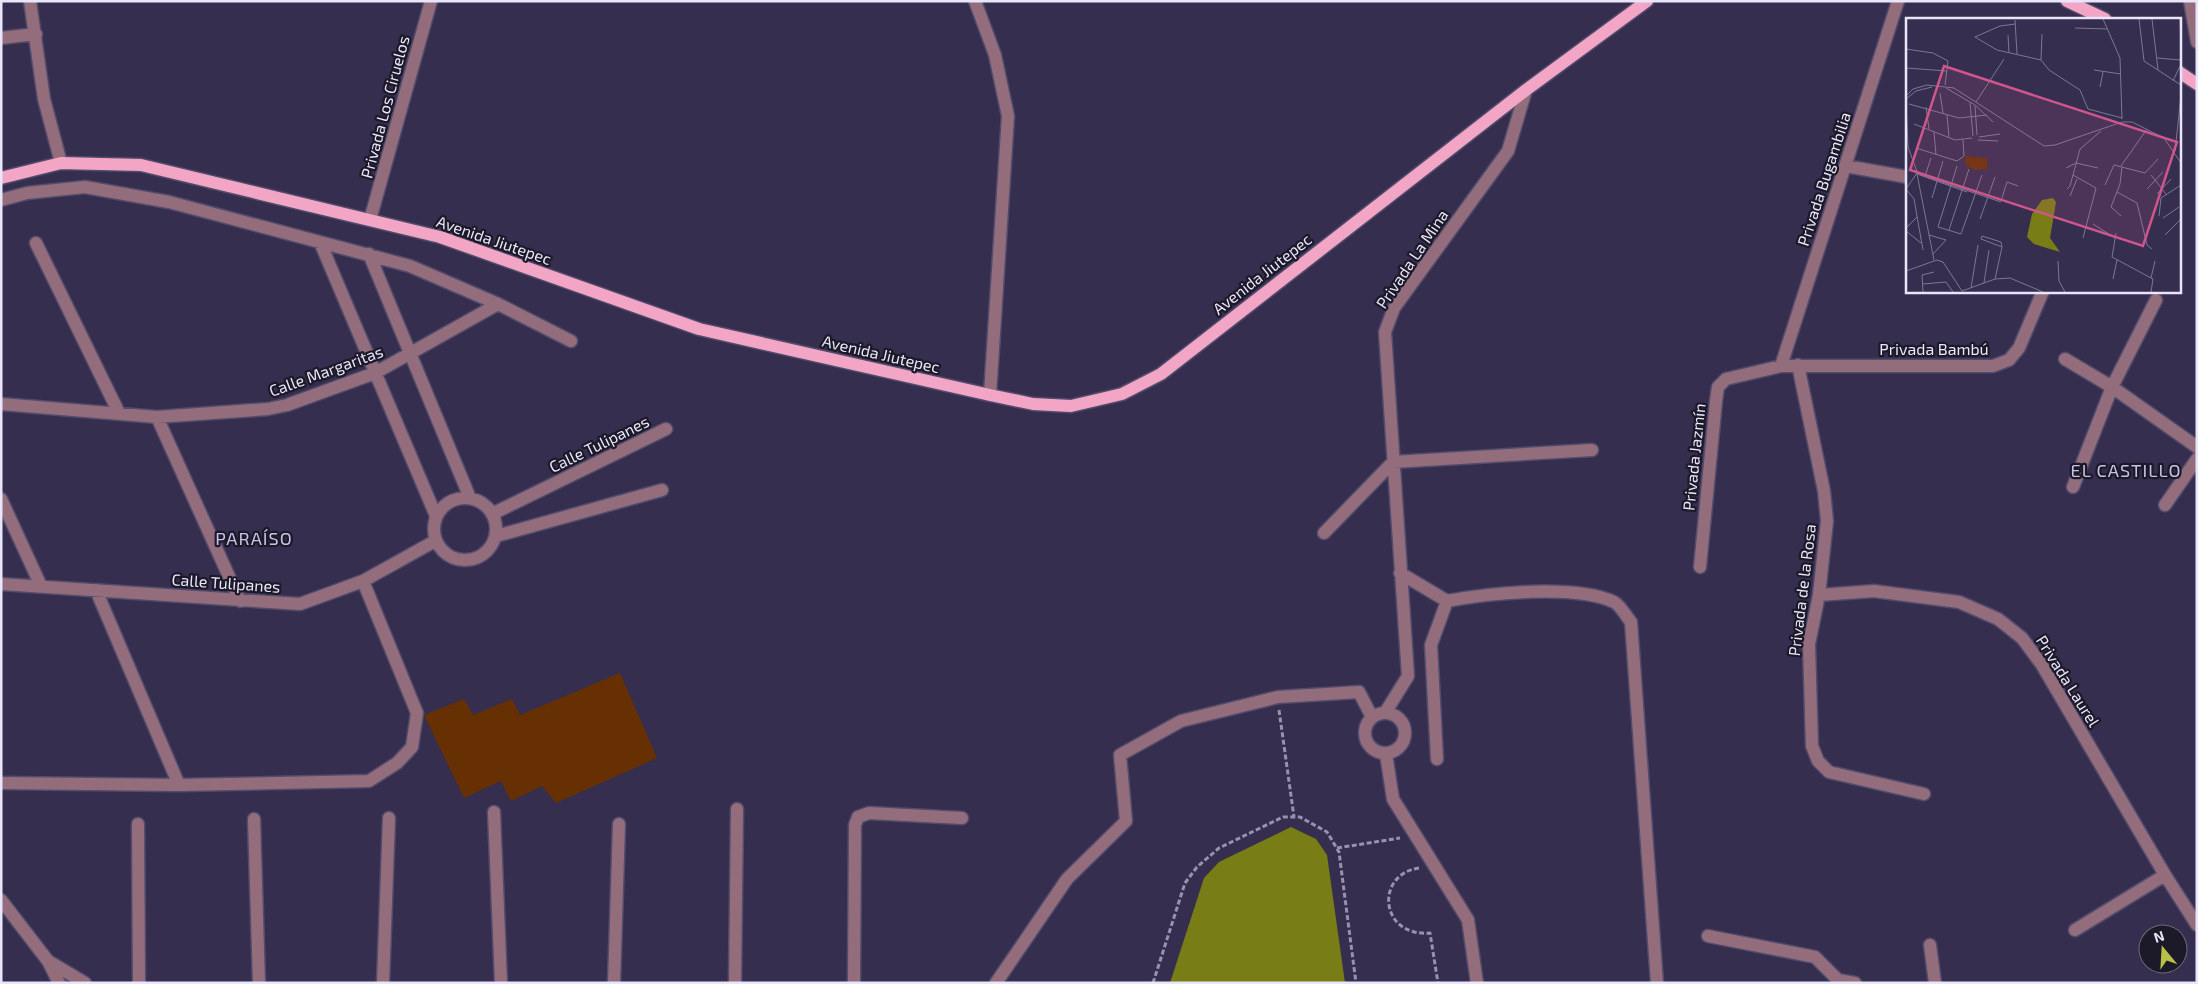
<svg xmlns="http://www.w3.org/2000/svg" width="2198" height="984" viewBox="0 0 2198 984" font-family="'Exo 2',sans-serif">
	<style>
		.green { fill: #673002 }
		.water { fill: #787d15 }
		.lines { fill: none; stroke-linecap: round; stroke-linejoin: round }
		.minor-casing { stroke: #524b6b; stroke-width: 15 }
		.major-casing { stroke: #524b6b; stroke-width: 15 }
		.path { stroke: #9792ad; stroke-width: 3; stroke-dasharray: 5 2.5; stroke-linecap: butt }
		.minor { stroke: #946d7d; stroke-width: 12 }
		.major { stroke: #f3a5c6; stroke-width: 12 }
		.labels { text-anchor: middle; stroke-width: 4.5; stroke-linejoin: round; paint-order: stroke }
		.street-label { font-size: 16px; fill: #e9e5fb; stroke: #1c1928 }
		.neighbourhood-label { font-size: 18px; letter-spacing: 1px; fill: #c7c1ea; stroke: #1c1928 }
		.inset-road { fill: none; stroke: #7d7794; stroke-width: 1 }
		.view { fill: #ce568b; fill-opacity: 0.15; stroke: #ce568b; stroke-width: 2.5 }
		.inset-edge { fill: none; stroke: #e9e5fb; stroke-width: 2.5 }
	</style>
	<rect width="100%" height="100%" fill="#352e4f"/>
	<path class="green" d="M620,673L657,758L556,803L542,786L511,801L501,781L464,798L424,715L464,699L473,715L512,699L520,715Z"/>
	<path class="water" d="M1291,827L1316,839L1327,855L1345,983H1170L1204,878L1219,862Z"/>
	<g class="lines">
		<g class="minor-casing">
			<path id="minor" d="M30,1L44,99L61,163
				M975,1L995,55L1008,116L990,395
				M2190,1L2197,42
				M1,38L36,34
				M1846,166L1907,177
				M1,200L27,193L85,187L169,202L410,266L498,304L571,341
				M370,220L431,1
				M320,242L436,516
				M36,243L119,413
				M369,254L470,498
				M2065,359L2112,387L2197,447
				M1798,365L1824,491L1827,521L1819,595L1809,644L1812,746L1818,761L1829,772L1924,794
				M1781,366L1898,1
				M1,404L157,417L268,409L287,405L375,373L498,304
				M157,417L240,601
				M2073,487L2112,387L2156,300
				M434 529a31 31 0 1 1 62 0a31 31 0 1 1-62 0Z
				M1,499L41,586
				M2165,505L2197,459
				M492,514L666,429
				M1324,533L1393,462L1592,450
				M496,536L662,490
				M1700,567L1716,401L1718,387L1726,379L1781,366H1993L2009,360L2019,348L2043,291
				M1400,573L1447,601C1489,593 1575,584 1614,602C1620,605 1626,616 1631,622L1657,983
				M1,584L300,604L363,581L435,541
				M96,590L179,785
				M1819,595L1874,591L1959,602L1998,619L2022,638L2042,665L2165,875L2197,925
				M1365 733a20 20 0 1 1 40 0a20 20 0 1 1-40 0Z
				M1385,713L1408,676L1385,332L1394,308L1508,151L1526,90
				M1386,754L1393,799L1468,920L1477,983
				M1437,759L1431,645L1447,601
				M1,783L179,785L369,781L397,763L412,747L417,713L363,581
				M494,812L501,983
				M254,819L259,983
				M138,824L139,983
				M1,900L48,961L59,983
				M2075,930L2165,875
				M1708,936L1815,957L1838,980L1855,983
				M1930,945L1935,983
				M48,961L85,983
				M383,983L389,818
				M614,983L619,824
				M735,983L737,809
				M854,983L855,825L858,817L869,813L962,818
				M996,983L1067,879L1126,821L1120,755L1181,721L1278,697L1359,692L1372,717"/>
		</g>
		<g class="major-casing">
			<path id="major" d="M2067,1L2105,19
				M2179,72L2197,84
				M1,178L61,163L141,165L440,237L699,329L990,395L1033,404L1071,406L1122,394L1161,374L1526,90L1647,1"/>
		</g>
		<path class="path" d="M1279,710L1294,817
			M1337,848L1400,838
			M1419,868C1375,874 1379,937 1430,933L1438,983
			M1153,983L1185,883L1197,867L1219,848L1283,817H1300L1327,832L1339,852L1356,983"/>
		<use href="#minor" class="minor"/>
		<use href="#major" class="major"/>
	</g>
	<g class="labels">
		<g class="street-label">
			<text transform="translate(385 107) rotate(-75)" y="6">Privada Los Ciruelos</text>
			<text transform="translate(1824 179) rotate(-72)" y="6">Privada Bugambilia</text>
			<text transform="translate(494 240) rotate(19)" y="6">Avenida Jiutepec</text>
			<text transform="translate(1412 259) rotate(-56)" y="6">Privada La Mina</text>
			<text transform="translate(1262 274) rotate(-38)" y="6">Avenida Jiutepec</text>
			<text x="1934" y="355">Privada Bambú</text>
			<text transform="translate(881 354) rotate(13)" y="6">Avenida Jiutepec</text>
			<text transform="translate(326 371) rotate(-20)" y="6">Calle Margaritas</text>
			<text transform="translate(599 444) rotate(-26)" y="6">Calle Tulipanes</text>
			<text transform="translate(1694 457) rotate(-84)" y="6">Privada Jazmín</text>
			<text transform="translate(226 583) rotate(4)" y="6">Calle Tulipanes</text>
			<text transform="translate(1802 590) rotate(-83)" y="6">Privada de la Rosa</text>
			<text transform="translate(2068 681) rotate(58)" y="6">Privada Laurel</text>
		</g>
		<g class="neighbourhood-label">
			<text x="2126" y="477">EL CASTILLO</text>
			<text x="254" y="545">PARAÍSO</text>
		</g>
	</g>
	<g transform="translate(1906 18)">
		<rect width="275" height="275" fill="#352e4f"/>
		<path d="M59,138L81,140L82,151L70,152L60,148Z" fill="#673002"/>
		<path d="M147,180L150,184L144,220L154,234L128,226L121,219L126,196L136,182Z" fill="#787d15"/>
		<path class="inset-road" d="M197,1L214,40L216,101M233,1L238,43L275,67M246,1L252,52M274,1L275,27M109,2L111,36M109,6L94,8L69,19L91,32L135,42L143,52L174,72L182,91L216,100M169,10L202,11M102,17L103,35M0,31L27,35L42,43L39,67M251,40L275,42M135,42L136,16M0,50L41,53M188,52L215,56M267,63L275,46M194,69L197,54M40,70L69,87L87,104M34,75L37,95M0,78L7,71L21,67L48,70L138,128L149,127L216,104H226L258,120L275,145M0,81L10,73L26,69M70,84L98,41M0,85L2,129L10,151L28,242M64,85L67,118M3,86L53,100L81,97M69,88L71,117M20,89L23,111M41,97L43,119M8,106L49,122L66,120M28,114L30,137M73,119L94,116M72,122L92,123M10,130L51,143L58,138L57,122M269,133L275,78M51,148L32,209L55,216L76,157M215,148L241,111M160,150L170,145L192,150M10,152L15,157L95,184M11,156L61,174M167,157L190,170L177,220M245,157L260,176M19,158L25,140M199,167L208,147L239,155L252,141M0,171L8,181L17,232M0,171L11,155M161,171L164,168L174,131L195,113M241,171L257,154M211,174L231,185L241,227L246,231M251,176L265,161M164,178L171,161M26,180L37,143M95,183L101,164L112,168M215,198L205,189L214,166L216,149M253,198L255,180L275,167M257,200L273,189M74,201L89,159M187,206L209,220M0,210L11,199M43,212L63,151M0,213L15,225M210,215L206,239L247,261L245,274M23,217L40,222L27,236M259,217L275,201M76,218L95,224L96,229L75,221ZM152,243L153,263L159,274M0,253L31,242L37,244L56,273L89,261L104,260L137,274M245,260L249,243M89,261L96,229M207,261L211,242M78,265L83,232M17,266L40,264L47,274M65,270L72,227M17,274L16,257L28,254"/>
		<path class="view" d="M38,48L271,124L237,228L4,152Z"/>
		<rect width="275" height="275" class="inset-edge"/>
	</g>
	<rect width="2198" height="984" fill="none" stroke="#e9e5fb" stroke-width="5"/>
	<g transform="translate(2163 949) rotate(342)"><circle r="24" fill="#1c1928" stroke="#6e6b7c"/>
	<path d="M0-4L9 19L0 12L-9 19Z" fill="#b9c046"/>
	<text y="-8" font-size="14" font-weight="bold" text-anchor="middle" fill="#e9e5fb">N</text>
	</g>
</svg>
